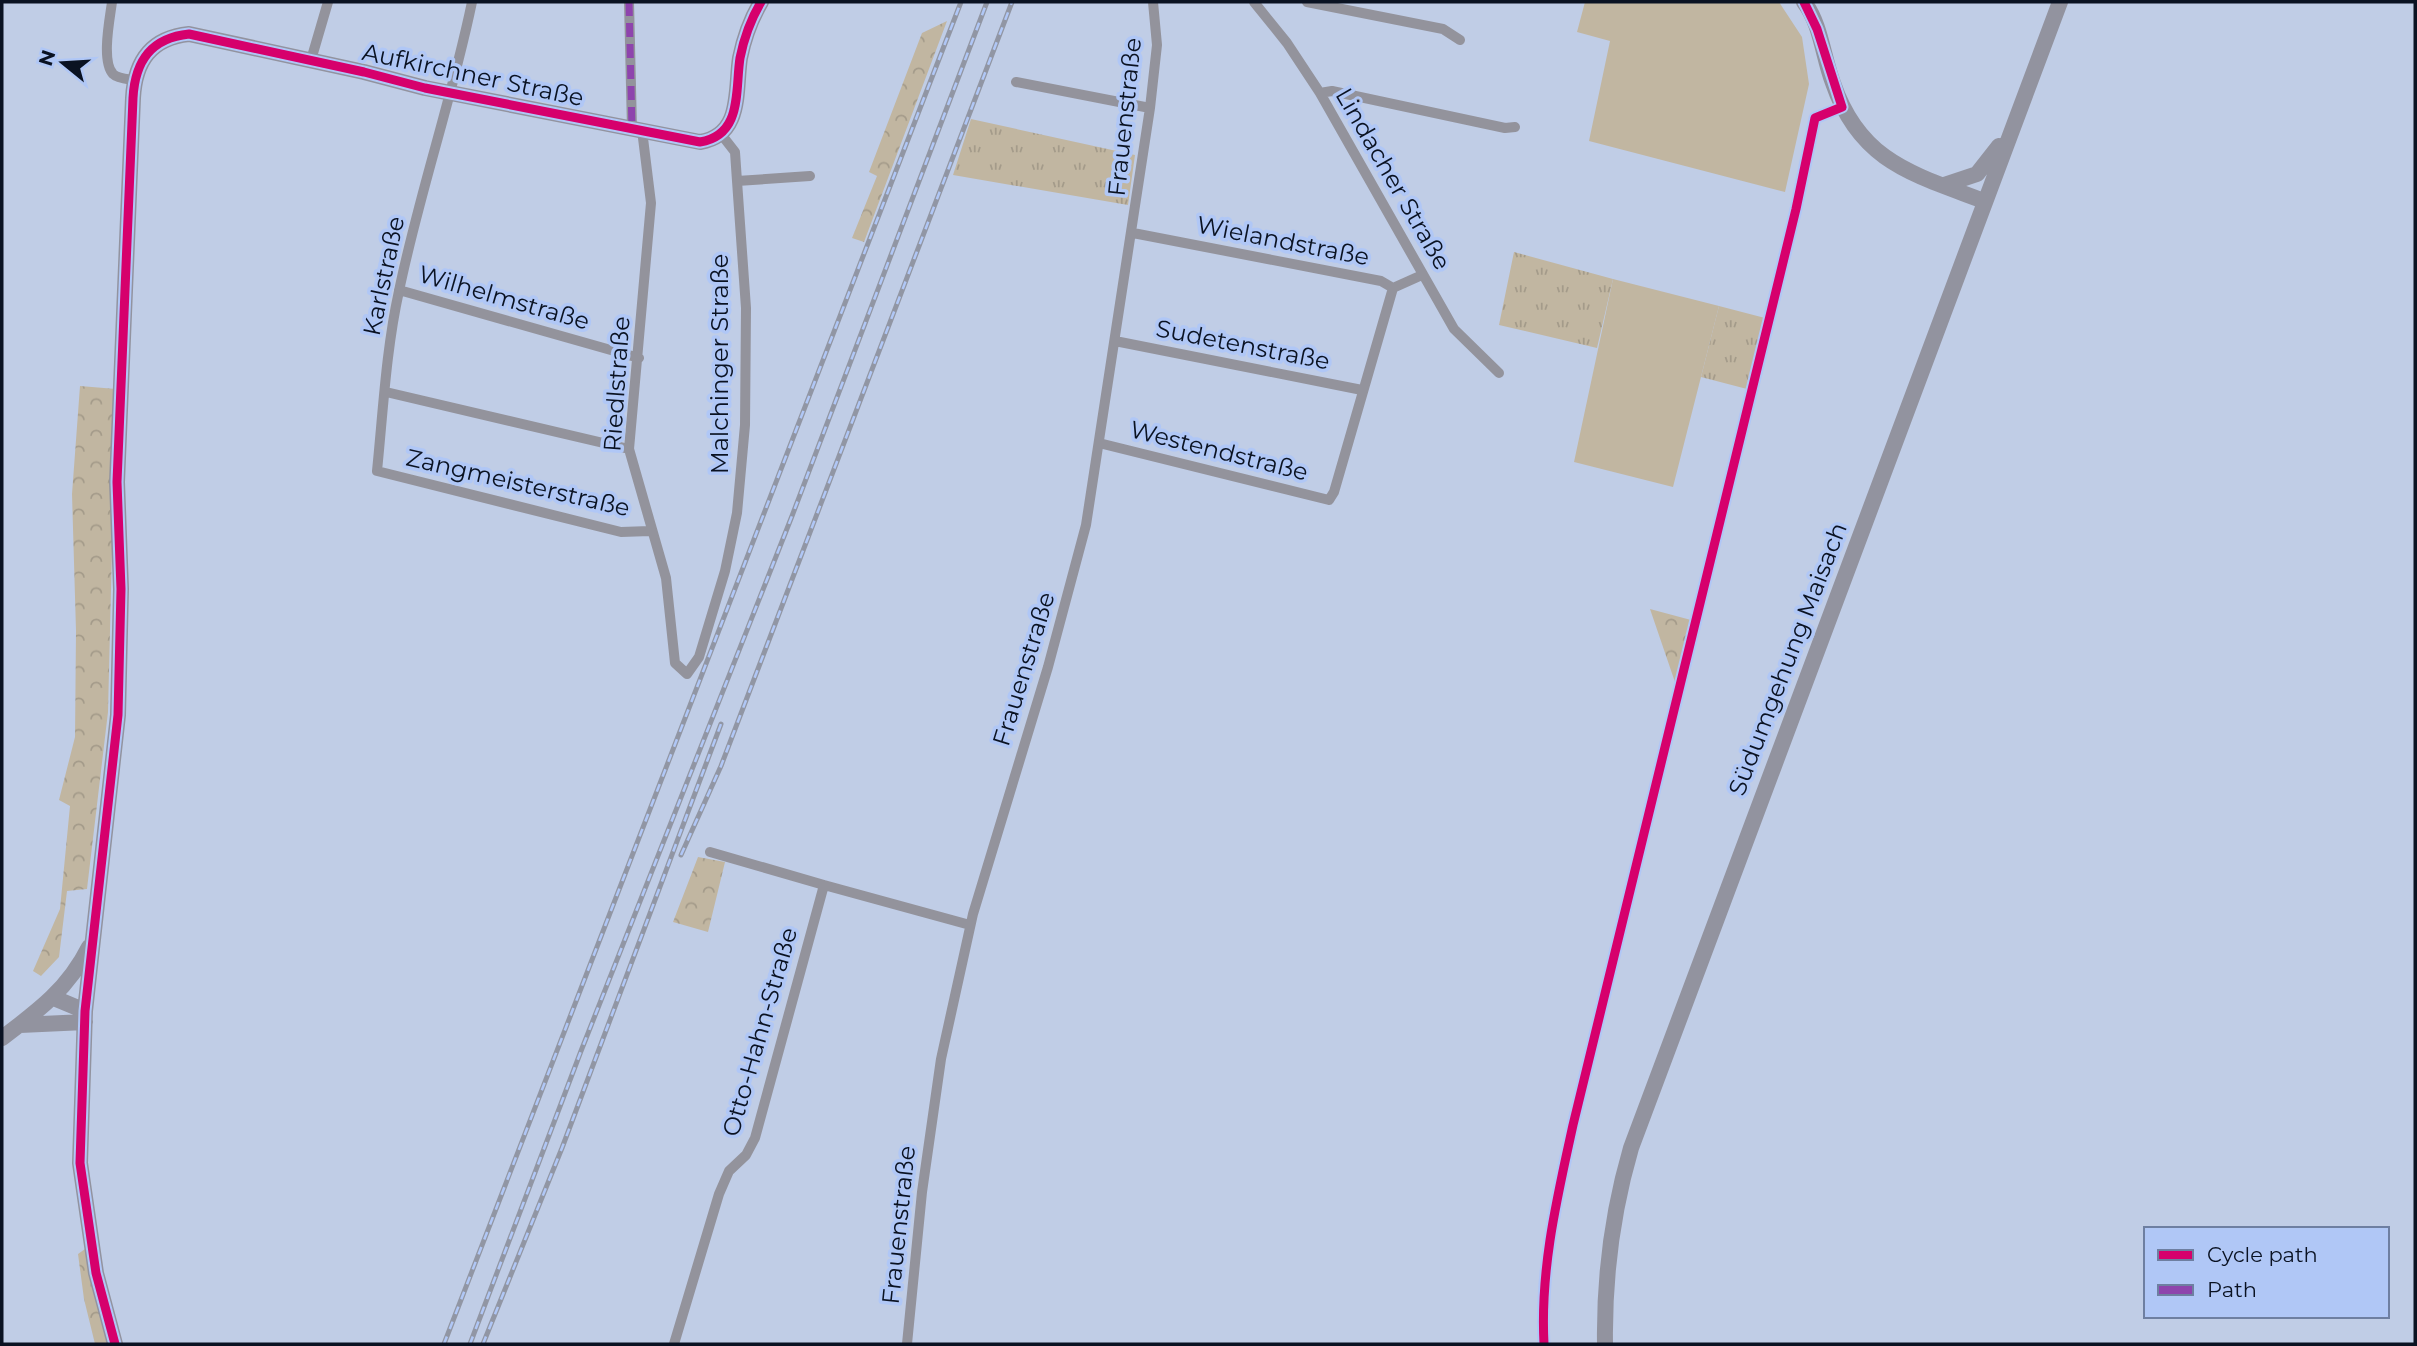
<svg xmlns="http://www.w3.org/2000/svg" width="2417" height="1346" viewBox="0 0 2417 1346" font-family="Montserrat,sans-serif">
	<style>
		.grass { fill: url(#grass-tufts) }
		.forest { fill: url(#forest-crowns) }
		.pitch { fill: #c1b6a1 }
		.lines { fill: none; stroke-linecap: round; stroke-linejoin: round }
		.street { stroke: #93939c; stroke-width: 10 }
		.secondary { stroke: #92939f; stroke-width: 16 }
		.rail-casing { stroke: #9196a4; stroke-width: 5 }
		.rail { stroke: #b0c7f6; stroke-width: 2.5; stroke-dasharray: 8; stroke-linecap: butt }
		.quiet { stroke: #8e44ad; stroke-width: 7; stroke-dasharray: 14 7; stroke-linecap: butt }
		.cycleway-casing { stroke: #b0c7f6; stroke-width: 13 }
		.cycleway { stroke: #d6006c; stroke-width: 9 }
		.labels { text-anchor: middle; stroke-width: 7; stroke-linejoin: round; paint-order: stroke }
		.street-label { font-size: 24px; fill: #0a1222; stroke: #b0c7f6 }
	</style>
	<defs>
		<pattern id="grass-tufts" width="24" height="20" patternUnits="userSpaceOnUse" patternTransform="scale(1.75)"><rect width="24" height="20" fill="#c1b6a1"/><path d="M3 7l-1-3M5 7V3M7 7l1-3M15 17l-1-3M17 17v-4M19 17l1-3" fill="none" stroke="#a49b8a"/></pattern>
		<pattern id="forest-crowns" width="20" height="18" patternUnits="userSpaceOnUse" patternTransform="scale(1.75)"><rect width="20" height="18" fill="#c1b6a1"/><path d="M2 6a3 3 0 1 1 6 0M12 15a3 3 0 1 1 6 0" fill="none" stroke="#a49b8a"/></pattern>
	</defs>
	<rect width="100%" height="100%" fill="#c0cde6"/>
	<path class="grass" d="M971,119L1135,155L1128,205L953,175Z
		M1514,252L1613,279L1597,348L1499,325Z
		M1719,306L1765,318L1747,389L1701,377Z"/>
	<path class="forest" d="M947,21L864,242L852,238L877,176L869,172L922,33Z
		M80,386L116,389L108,712L87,889L67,891L59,957L41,976L33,971L60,909L70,806L59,800L75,737L76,631L72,494Z
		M1650,609L1691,620L1676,685Z
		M698,857L725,862L708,932L673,922Z
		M85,1249L110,1344H95L84,1299L78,1254Z"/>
	<path class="pitch" d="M1585,2H1779L1802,37L1809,84L1785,192L1589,141L1610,41L1577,32Z
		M1613,279L1719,306L1673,487L1574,462Z"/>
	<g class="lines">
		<path class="street" d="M112,2C110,18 101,61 113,74C118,79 128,79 134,80
			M472,2C452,99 419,194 399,291C386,350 383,412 377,471L621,532L650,531
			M629,2L632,129
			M1254,2L1287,43L1320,93L1454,329L1499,373
			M1307,2L1443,29L1460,40
			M311,60L328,2
			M1016,82L1150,108
			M1320,93L1332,91L1505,128L1515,127
			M642,130L651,203L629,449L666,578L675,663L687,674L699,657L725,571L737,513L745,425L746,308L737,181L735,152L721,134
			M737,181L810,176
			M1133,233L1381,281L1393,288L1422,275
			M399,290L639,358
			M1115,341L1362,390
			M386,392L629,449
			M1099,443L1329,500L1334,492L1393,288
			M710,852L824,885
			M674,1344L719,1194L729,1171L746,1155L755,1138L824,885L970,925
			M907,1344L922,1192L941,1059L973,914L1048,667L1086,525L1150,108L1157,45L1153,2"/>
		<path class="secondary" d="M1804,2C1821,24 1823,57 1833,83C1860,162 1913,174 1984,201
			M1944,185L1977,174L1999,146
			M54,998L85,1011
			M20,1025L85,1022
			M2,1038C38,1011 68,989 89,947
			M115,1344L96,1273L80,1163L85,1011L118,715L121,589L117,482L133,98C135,61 151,38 189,34L364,72L425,88L700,142C743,135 735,90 740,58C744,38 751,19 761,2
			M1605,1344C1604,1277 1612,1213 1631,1148L2060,2"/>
		<g class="rail-casing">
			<path id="rail" d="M681,855L721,766L1012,2
				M444,1344L961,2
				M470,1344L581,1051L792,516L987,2
				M483,1344L562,1148L721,724"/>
		</g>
		<use href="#rail" class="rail"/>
		<path class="quiet" d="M629,2L632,129"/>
		<g class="cycleway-casing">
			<path id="cycleway" d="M115,1344L96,1273L80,1163L85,1011L118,715L121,589L117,482L133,98C135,61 151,38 189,34L364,72L425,88L700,142C743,135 735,90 740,58C744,38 751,19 761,2
				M1544,1344C1540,1269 1557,1198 1573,1125L1796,209L1815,118L1842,107L1817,29L1804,2"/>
		</g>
		<use href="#cycleway" class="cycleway"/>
	</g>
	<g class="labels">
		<g class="street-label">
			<text transform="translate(473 75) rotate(12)" y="8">Aufkirchner Straße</text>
			<text transform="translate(1125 117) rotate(-84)" y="8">Frauenstraße</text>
			<text transform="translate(1393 179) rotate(60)" y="8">Lindacher Straße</text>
			<text transform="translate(1283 241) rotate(11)" y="8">Wielandstraße</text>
			<text transform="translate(384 276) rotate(-78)" y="8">Karlstraße</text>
			<text transform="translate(504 298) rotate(16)" y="8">Wilhelmstraße</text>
			<text transform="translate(1243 345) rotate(11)" y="8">Sudetenstraße</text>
			<text transform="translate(720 364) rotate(-90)" y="8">Malchinger Straße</text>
			<text transform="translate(617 384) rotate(-86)" y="8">Riedlstraße</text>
			<text transform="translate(1219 451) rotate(14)" y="8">Westendstraße</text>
			<text transform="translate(518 483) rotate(13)" y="8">Zangmeisterstraße</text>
			<text transform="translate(1788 659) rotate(-69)" y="8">Südumgehung Maisach</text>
			<text transform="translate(1024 669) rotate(-73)" y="8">Frauenstraße</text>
			<text transform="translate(760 1032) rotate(-74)" y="8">Otto-Hahn-Straße</text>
			<text transform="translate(899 1225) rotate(-84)" y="8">Frauenstraße</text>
		</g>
	</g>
	<rect width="2417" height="1346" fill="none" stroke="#0a1222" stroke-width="7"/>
	<rect x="2144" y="1227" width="245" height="91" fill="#b0c7f6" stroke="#6e7fa1" stroke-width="2"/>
	<rect x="2158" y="1250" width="35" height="10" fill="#d6006c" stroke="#6e7fa1" stroke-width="2"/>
	<text x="2207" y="1262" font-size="21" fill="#0a1222">Cycle path</text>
	<rect x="2158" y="1285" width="35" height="10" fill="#8e44ad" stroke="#6e7fa1" stroke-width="2"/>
	<text x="2207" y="1297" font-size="21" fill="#0a1222">Path</text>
	<g transform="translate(63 63) rotate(288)" stroke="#b0c7f6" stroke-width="5" paint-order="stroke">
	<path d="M0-5L12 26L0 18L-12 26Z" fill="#0a1222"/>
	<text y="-10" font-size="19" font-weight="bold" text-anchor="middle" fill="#0a1222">N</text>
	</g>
</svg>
